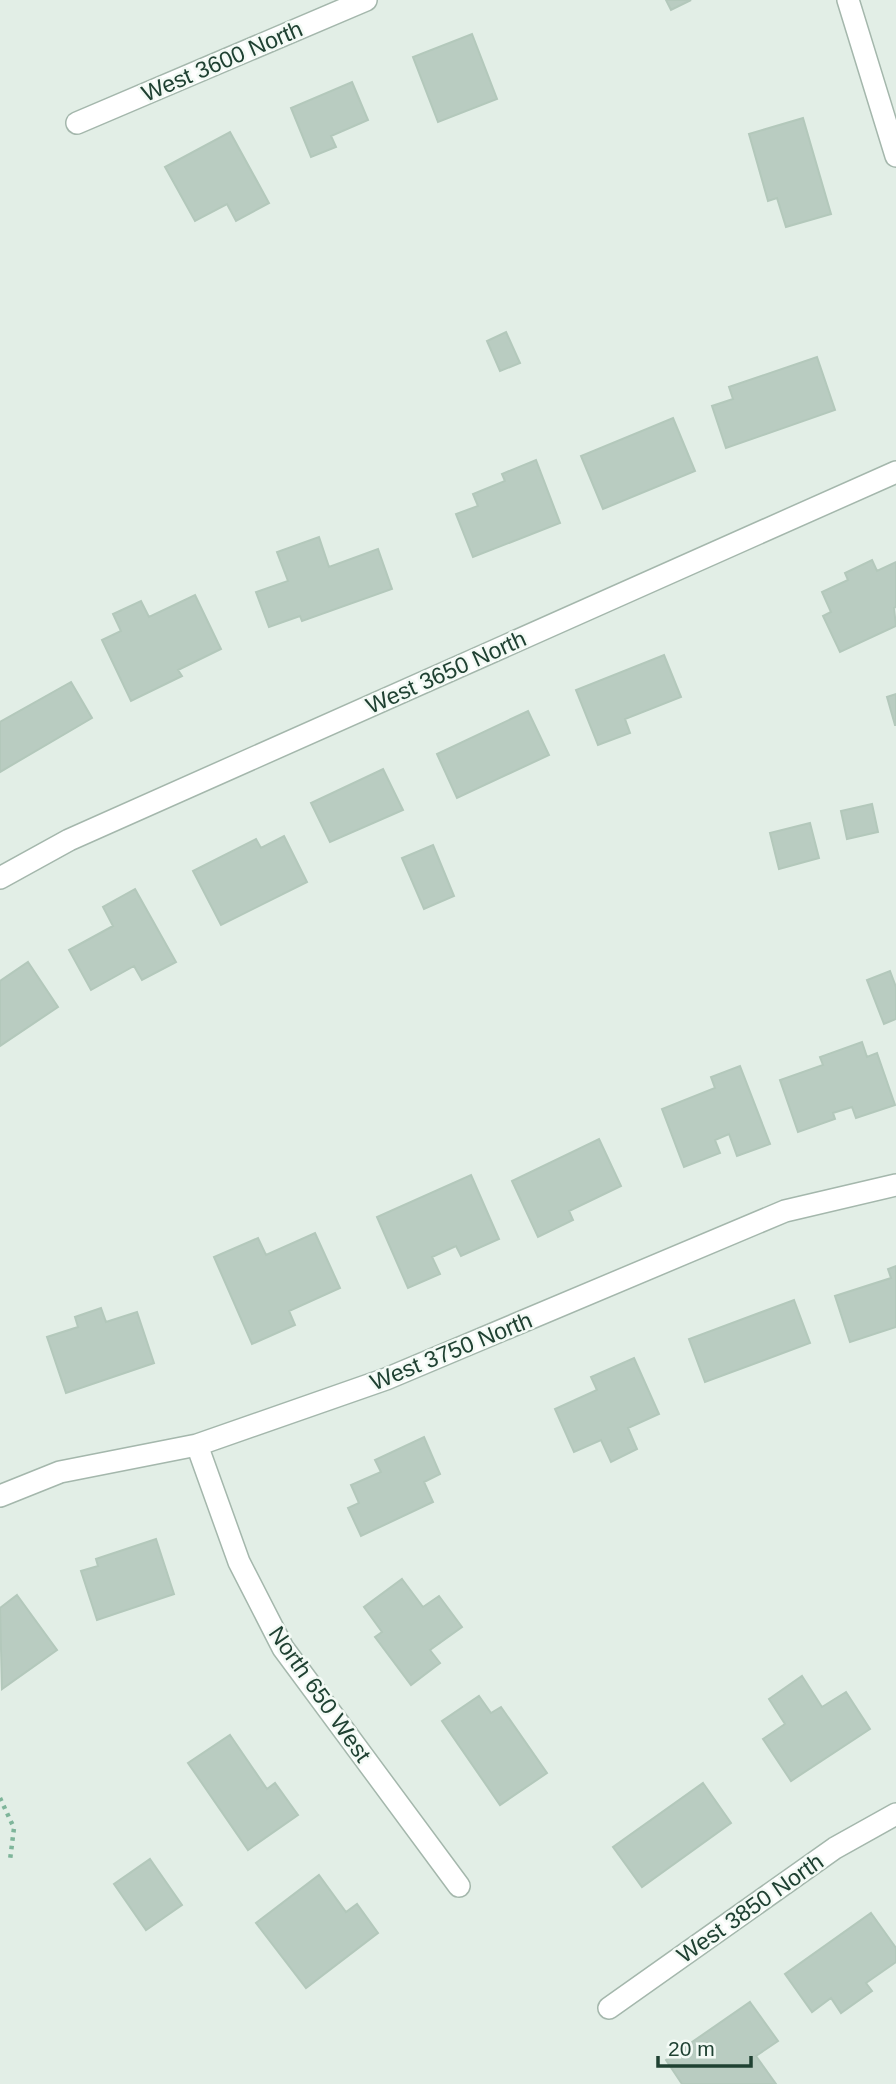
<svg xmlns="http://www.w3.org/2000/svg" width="896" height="2084" viewBox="0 0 896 2084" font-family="Helvetica,sans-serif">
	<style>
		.building { fill: #b9ccc1; stroke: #b3c8bb; stroke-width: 2 }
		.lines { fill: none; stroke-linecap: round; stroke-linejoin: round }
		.minor-casing { stroke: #a4b7ac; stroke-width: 24 }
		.path { stroke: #7eb59a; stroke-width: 4.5; stroke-dasharray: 3.5 5; stroke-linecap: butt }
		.minor { stroke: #fff; stroke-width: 21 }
		.labels { text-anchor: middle; stroke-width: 5; stroke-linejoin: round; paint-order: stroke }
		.street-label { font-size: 23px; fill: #1f4132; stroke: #f3faf5 }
	</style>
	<rect width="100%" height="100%" fill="#e2eee6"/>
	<path class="building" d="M666,0H691L671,10Z
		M472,34L497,99L438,122L413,57Z
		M352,82L368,120L331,136L336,147L311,157L291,108Z
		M803,118L831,214L786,227L777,198L768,201L749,134Z
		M230,132L269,203L236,221L227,204L195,221L165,167Z
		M506,332L520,363L500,371L487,341Z
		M817,357L835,410L726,448L712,406L733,399L729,387Z
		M673,418L695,471L603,509L581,456Z
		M536,460L560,523L473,557L456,514L478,506L473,494L505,481L502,474Z
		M319,537L329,567L378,549L392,589L302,621L300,616L269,627L256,592L288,581L277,552Z
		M872,560L877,571L896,562V607L894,608L896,626L840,652L823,616L831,612L822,592L848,580L845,573Z
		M195,595L221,649L178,670L182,676L131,701L102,640L121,631L113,614L141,601L149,617Z
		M664,655L681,697L625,719L630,733L598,745L576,690Z
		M71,682L92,718L0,772V722Z
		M896,694V725H895L887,697Z
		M528,711L549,755L457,798L437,754Z
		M383,769L403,810L330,842L311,803Z
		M872,804L878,832L847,839L841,811Z
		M810,823L819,858L779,869L770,833Z
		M284,836L307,882L221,925L193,871L256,839L261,848Z
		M433,845L454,896L424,909L402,858Z
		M135,889L176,962L142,980L134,966L91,990L69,950L113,926L103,907Z
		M28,962L58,1007L0,1046V981Z
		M890,971L896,987V1019L884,1024L867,980Z
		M862,1042L867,1057L877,1053L895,1105L856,1118L852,1107L833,1113L835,1119L798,1132L780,1080L823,1065L820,1057Z
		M740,1066L770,1144L737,1156L729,1134L715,1140L720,1153L684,1167L662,1109L715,1088L711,1077Z
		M599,1139L621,1186L569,1211L573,1220L538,1237L512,1181Z
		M471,1175L499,1239L461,1256L456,1246L432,1257L440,1274L408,1288L377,1217Z
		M315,1233L340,1288L289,1311L295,1325L252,1344L214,1257L258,1238L266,1255Z
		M896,1266V1327L850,1342L835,1296L891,1278L888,1269Z
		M794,1300L810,1343L705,1382L689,1339Z
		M101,1308L106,1322L137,1312L154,1363L66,1393L47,1337L78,1327L75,1317Z
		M634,1358L659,1414L628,1428L637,1449L611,1462L601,1440L574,1452L555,1409L597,1390L591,1377Z
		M424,1437L440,1474L424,1482L433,1502L361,1536L348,1508L359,1503L351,1485L381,1472L375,1460Z
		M156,1539L174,1594L97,1620L81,1571L98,1566L96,1559Z
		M402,1579L423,1607L439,1596L462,1627L430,1650L440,1663L411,1685L375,1637L382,1632L364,1607Z
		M17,1595L57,1650L2,1689L0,1608Z
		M802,1676L822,1707L846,1692L870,1729L791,1781L763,1739L785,1724L769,1699Z
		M479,1696L491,1713L501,1707L547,1773L500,1805L442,1721Z
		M230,1735L267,1789L275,1783L298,1815L248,1850L188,1763Z
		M703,1783L731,1823L642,1887L613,1847Z
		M150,1859L182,1905L146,1930L114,1884Z
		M319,1875L346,1912L357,1904L378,1933L306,1988L256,1923Z
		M871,1913L896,1948V1962L866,1983L872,1991L841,2013L831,1998L812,2012L785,1974Z
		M750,2002L778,2041L756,2056L776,2084H682L666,2060Z"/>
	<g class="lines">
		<g class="minor-casing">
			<path id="minor" d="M848,0L896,156
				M77,123L366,0
				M0,878L69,840L896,472
				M197,1445L239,1562L283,1648L459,1886
				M0,1496L60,1472L197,1445L386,1379L785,1211L896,1185
				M609,2008L835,1848L896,1814"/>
		</g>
		<path class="path" d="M0,1798L14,1828L10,1860"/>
		<use href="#minor" class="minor"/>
	</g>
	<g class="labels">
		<g class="street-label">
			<text transform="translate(222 61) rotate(-23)" y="8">West 3600 North</text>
			<text transform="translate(446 672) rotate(-24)" y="8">West 3650 North</text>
			<text transform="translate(451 1351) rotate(-22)" y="8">West 3750 North</text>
			<text transform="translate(320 1694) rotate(55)" y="8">North 650 West</text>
			<text transform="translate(750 1908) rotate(-35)" y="8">West 3850 North</text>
		</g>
	</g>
	<path d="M658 2056v10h93v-10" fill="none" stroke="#1f4132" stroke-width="3.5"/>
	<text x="668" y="2056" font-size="21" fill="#1f4132" stroke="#f3faf5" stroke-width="5" paint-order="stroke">20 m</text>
</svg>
